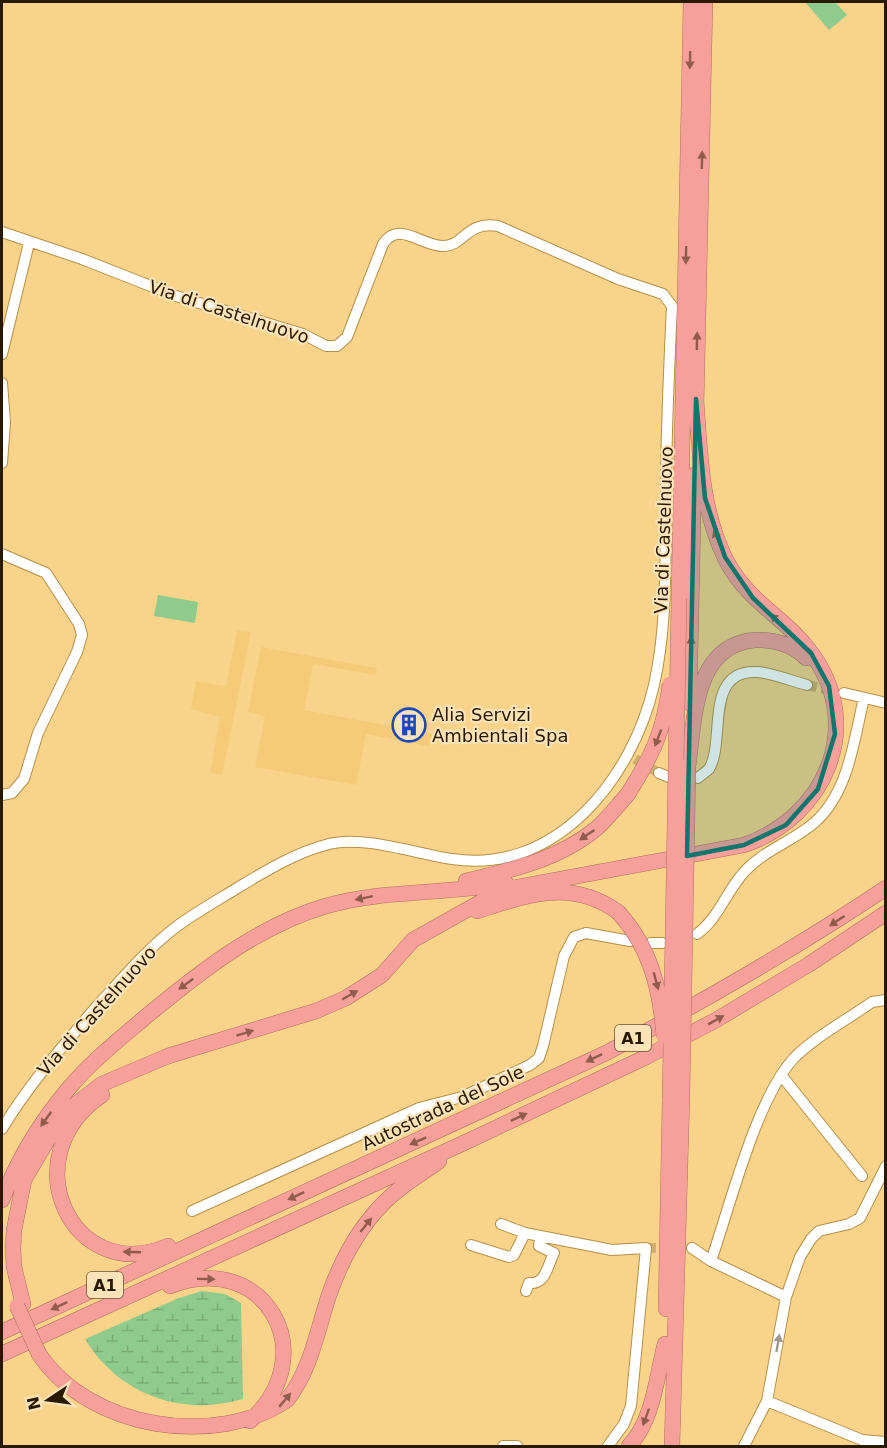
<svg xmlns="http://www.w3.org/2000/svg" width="887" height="1448" viewBox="0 0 887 1448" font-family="'DejaVu Sans',sans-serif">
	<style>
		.built { fill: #f5cb79 }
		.wetland { fill: url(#wetland-marsh) }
		.park { fill: #8fcb8c }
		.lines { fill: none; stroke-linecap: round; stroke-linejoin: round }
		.minor-tunnel { stroke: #cfae6e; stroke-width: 10; stroke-dasharray: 10 5; stroke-linecap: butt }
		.minor-casing { stroke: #b49047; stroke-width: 12 }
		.highway-casing { stroke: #af7064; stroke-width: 16 }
		.minor { stroke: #fff; stroke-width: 10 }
		.highway { stroke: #f79f9a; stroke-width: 15 }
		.highway-bridge-casing { stroke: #af7064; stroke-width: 16; stroke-linecap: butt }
		.highway-bridge { stroke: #f79f9a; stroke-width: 15 }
		.oneway { fill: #905c4d }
		.oneway2 { fill: #9e988c }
		.marked { fill: #0f766e; fill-opacity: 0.2; stroke: #0f766e; stroke-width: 4.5; stroke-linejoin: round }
		.labels { text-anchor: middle; stroke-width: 4.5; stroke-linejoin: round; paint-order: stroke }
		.shield { fill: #fae3b8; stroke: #675637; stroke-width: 1.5 }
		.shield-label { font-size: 16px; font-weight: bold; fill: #281900 }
		.street-label { font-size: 18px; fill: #281900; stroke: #fae3b8 }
		.poi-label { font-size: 18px; fill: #281900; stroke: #fae3b8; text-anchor: start }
	</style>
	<defs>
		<pattern id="wetland-marsh" width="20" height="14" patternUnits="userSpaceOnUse" patternTransform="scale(1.5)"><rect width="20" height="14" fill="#8fcb8c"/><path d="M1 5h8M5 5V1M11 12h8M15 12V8" fill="none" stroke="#7bae77"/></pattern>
	</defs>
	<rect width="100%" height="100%" fill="#f9d389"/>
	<path class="built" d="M237,631L251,632L222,775L210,773L220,717L191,709L196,681L226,686Z
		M261,647L377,668L376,675L313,664L304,710L432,734L429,746L366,734L356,785L255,767L265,716L248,712Z"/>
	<path class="wetland" d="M202,1291L225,1294L241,1303L243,1399C182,1417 119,1395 85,1339L179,1298Z"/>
	<path class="park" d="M805,2H835L847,15L829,30Z
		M158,595L198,602L195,623L154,616Z"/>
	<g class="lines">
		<path class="minor-tunnel" d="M807,685L835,691
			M635,759L659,773
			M646,1248H692"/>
		<g class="minor-casing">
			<path id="minor" d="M2,232L82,259L176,296L303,334L326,346H337L347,337L383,244C399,220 421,246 443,246C465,246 465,221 498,226L618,279L663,294L672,306C669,368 666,430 666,493C665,556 668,623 654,685C633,777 557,875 452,859C417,854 363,835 329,844C297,852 267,870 239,887C218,900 196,912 176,927C147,949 122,979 97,1006C63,1046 29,1084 2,1129
				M2,354L29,243
				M2,383L5,422L2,463
				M2,554L46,573L79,624L82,635L77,652L38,733L24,779L12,793L2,795
				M844,693L886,703
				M659,773L671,778
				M698,778C701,775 706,772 709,769C726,742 703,669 757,672C773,673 791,681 807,685
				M697,934C720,917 727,889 746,870C765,850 793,841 814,823C849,793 854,739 864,698
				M651,943H662
				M781,1075L862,1176
				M192,1211L419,1108L462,1097L530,1065L539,1058L543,1046L564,956L574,937L586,933L630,941
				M501,1224L525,1233
				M471,1245L509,1257L514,1255L525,1233L612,1250L646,1248L631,1406L624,1424L608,1446
				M692,1248L711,1261L786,1297
				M711,1261C730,1206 756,1099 794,1058C816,1036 847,1020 872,1002L886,1000
				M526,1291L529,1283C546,1285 547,1266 554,1253L539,1246L540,1238
				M767,1401L862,1440L886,1442
				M503,1446H517
				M744,1446L767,1401L786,1297L800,1257L811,1239L819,1231L849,1224L860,1218L886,1166"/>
		</g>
		<g class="highway-casing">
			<path id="highway" d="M696,409L705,2
				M679,598L691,2
				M689,703L694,475
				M688,766C695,720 693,645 755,640C774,639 793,645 806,658
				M466,881C512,870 560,859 597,828C608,818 618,805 628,794
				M477,911C528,895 570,878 618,912
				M102,1095C11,1156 72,1287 168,1246
				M2,1200C18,1159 41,1121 69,1088C90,1063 117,1041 142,1020C197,974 257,926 326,906C385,889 446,895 506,883
				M170,1286C263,1249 325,1353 250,1421
				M23,1304L14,1267L13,1249L14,1230L24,1180L57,1124L72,1107L102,1084L168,1056L316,1011L346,998L382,975L413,940L502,890L744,845C825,817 865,727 812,654C787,618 749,604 726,560C701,510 700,454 696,399
				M666,1309L670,1099
				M2,1332L606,1053C702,1002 795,949 886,888
				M2,1354L466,1142L646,1057L716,1020L808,965L886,913
				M39,1354C90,1430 217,1448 287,1400C311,1370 317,1331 329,1295C342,1258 362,1222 391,1196C405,1183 423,1173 439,1161
				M629,1446C654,1419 656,1378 665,1344
				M672,1446L682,1096"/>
		</g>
		<use href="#minor" class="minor"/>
		<use href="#highway" class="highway"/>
		<g class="highway-bridge-casing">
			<path id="highway-bridge" d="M628,794C653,754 664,731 670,684
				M618,912C651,948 660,989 664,1036
				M682,1096L688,766
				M670,1099L679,598
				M17,1306L39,1354"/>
		</g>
		<use href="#highway-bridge" class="highway-bridge"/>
	</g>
	<defs><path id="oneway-solid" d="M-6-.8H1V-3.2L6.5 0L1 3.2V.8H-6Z" transform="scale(1.5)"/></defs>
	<g class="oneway">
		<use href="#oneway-solid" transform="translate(690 60) rotate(91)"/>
		<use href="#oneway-solid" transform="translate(702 160) rotate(-89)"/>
		<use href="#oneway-solid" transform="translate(686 255) rotate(91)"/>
		<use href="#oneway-solid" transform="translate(697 341) rotate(-89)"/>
		<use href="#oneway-solid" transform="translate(717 538) rotate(-112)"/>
		<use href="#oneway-solid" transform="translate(777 620) rotate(-138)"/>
		<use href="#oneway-solid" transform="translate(691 645) rotate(-89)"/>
		<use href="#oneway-solid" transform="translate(658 738) rotate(111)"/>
		<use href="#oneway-solid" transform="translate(587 835) rotate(146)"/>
		<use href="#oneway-solid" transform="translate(364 898) rotate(168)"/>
		<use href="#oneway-solid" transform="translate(837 921) rotate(146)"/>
		<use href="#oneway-solid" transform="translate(656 981) rotate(75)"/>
		<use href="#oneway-solid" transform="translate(186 984) rotate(144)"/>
		<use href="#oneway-solid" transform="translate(350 995) rotate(-30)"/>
		<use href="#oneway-solid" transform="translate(716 1020) rotate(-29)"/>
		<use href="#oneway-solid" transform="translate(245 1033) rotate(-17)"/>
		<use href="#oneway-solid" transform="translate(594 1058) rotate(154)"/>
		<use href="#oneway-solid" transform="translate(519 1117) rotate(-25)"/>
		<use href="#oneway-solid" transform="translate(46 1119) rotate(126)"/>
		<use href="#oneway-solid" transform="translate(418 1141) rotate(156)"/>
		<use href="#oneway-solid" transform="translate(296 1196) rotate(155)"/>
		<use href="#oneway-solid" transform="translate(366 1225) rotate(-51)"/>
		<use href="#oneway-solid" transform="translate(132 1252) rotate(-178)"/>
		<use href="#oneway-solid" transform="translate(206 1279) rotate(1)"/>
		<use href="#oneway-solid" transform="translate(59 1306) rotate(155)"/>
		<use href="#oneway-solid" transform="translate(285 1400) rotate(-50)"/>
		<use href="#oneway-solid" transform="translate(646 1417) rotate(110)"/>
	</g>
	<use class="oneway2" href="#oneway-solid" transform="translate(778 1343) rotate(-80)"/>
	<path class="marked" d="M696,399L705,498L725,557L753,598L811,653L829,686L835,734L818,789L786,825L744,845L687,856Z"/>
	<defs>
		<g id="building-ring" transform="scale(1.725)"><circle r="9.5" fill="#fae3b8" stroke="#1b4ab7" stroke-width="1.5"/><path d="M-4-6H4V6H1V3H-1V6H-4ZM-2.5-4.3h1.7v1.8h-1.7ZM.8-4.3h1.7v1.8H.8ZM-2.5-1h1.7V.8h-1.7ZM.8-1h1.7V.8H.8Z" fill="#1b4ab7"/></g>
	</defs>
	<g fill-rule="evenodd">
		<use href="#building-ring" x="409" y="725"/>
	</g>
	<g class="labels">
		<g class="shield">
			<rect x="615" y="1025" width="36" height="26" rx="4.5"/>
			<rect x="87" y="1272" width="36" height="26" rx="4.5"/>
		</g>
		<g class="shield-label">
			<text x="633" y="1044">A1</text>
			<text x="105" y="1291">A1</text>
		</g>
		<g class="street-label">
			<text transform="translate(229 312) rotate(18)" y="6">Via di Castelnuovo</text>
			<text transform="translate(664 530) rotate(-88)" y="6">Via di Castelnuovo</text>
			<text transform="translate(97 1011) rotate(-48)" y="6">Via di Castelnuovo</text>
			<text transform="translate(443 1108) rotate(-25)" y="6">Autostrada del Sole</text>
		</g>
		<g class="poi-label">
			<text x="432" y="721">Alia Servizi<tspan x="432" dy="21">Ambientali Spa</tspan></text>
		</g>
	</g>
	<rect width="887" height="1448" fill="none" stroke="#281900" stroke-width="6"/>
	<g transform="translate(48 1400) rotate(257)" stroke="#fae3b8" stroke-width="4.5" paint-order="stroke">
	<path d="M0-4.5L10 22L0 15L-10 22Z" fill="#281900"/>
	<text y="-9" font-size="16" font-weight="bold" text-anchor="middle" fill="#281900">N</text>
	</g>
</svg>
